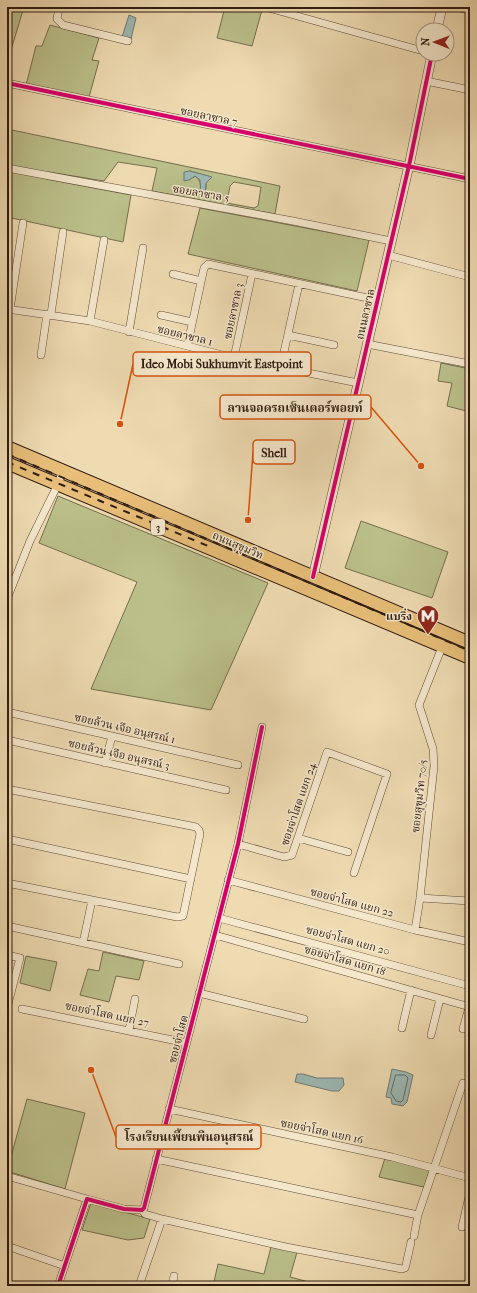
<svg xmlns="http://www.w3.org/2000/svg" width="477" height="1293" viewBox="0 0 477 1293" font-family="'IM FELL French Canon','Noto Serif Thai',serif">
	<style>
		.green { fill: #bbc08b; stroke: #756e4e; fill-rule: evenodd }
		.water { fill: #9cb9b5; stroke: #707a73 }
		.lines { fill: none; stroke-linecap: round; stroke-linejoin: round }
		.shore { stroke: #666a63; stroke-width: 1 }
		.minor-casing { stroke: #5f4c39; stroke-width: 8 }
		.tertiary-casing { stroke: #5f4c39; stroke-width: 10 }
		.trunk-casing { stroke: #2f1c11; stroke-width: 14 }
		.minor { stroke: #f5e8cd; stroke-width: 7 }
		.tertiary { stroke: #f5e8cd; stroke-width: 9 }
		.trunk { stroke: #e8be79; stroke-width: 12 }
		.rail { stroke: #2f1c11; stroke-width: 2; stroke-dasharray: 7 7; stroke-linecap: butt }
		.cycleway-casing { stroke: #f5e8cd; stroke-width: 6 }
		.cycleway { stroke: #d6006c; stroke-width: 4 }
		.labels { text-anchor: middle; stroke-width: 3; stroke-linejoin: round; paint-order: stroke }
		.shield { fill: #f5e8cd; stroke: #6a5949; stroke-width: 1 }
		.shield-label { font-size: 10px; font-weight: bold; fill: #2f1c11 }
		.street-label { font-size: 11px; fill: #2f1c11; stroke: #f5e8cd }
		.poi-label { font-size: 11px; font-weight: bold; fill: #2f1c11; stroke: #f5e8cd; text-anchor: end }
		.leader { fill: none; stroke: #d6530c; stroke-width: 1.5 }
		.callout-dot { fill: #d6530c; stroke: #f5e8cd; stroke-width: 1.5 }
		.callout { fill: #f5e8cd; stroke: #d6530c; stroke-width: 1.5 }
		.callout-label { font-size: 12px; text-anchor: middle; font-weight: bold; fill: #2f1c11 }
	</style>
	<rect width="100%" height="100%" fill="#efdbb2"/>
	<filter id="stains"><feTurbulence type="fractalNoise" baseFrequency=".005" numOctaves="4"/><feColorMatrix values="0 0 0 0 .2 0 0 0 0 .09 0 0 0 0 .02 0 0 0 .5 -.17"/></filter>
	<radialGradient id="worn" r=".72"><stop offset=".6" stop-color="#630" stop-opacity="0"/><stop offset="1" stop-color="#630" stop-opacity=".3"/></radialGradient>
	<path class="green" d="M7,7H24L7,63Z
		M225,7H250L262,10L252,46L217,38Z
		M50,25L99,38L92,60L99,61L89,97L26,85L36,46H42Z
		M7,129L280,186L275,214L152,191L157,168L118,162L104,181L49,172L46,179L131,195L123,242L7,217ZM190,171L211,177L206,183V189L200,191C201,184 201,181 195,176L189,180L187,172ZM234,182L261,187L258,206L254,208L227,203L230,186Z
		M200,208L369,240L357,291L188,254Z
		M441,363L470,369V412L447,406L452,383L438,381Z
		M58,496L268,583L211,710L91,689L137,582L39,543Z
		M361,521L448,552L432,598L345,568Z
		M103,952L144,961L139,980L116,976L109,1002L80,995L88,969L99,971Z
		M26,956L57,962L50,991L20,983Z
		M27,1099L85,1113L65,1189L7,1171Z
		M385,1158L430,1169L424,1187L379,1177Z
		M91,1203L150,1219L144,1238L128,1240L82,1230Z
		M271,1247L297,1252L290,1277L324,1286H225L214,1282L218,1264L264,1274Z"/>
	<path class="water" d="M129,15L136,18L131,39L122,37Z
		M190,171L212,177L206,183L205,197L201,196L200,180L195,176L189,180L184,181V172Z
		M392,1069L406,1072L413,1075L407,1102L403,1106L392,1104L391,1098L386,1097Z
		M297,1074H303L317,1078H343L344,1085L339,1091H332L295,1082Z"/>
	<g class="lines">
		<path class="shore" d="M396,1075H405L408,1078L403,1100L401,1102L396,1101L391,1093Z"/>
		<g class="minor-casing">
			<path id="minor" d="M59,7L57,19L63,25L128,41
				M265,7L423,51
				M456,7L470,11
				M426,81L470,90
				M7,83L470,179
				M7,168L293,221L391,241
				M388,255L470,277
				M173,274L201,281
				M7,309L90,321L234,358L358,383
				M10,309L23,223
				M51,314L63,232
				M161,315L192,322
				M90,321L104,240
				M129,332L143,248
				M288,335L334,345
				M188,343L204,268L208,264L377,300
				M367,344L470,364
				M235,353L252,274
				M41,355L47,314
				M282,361L299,284
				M7,599L30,541L58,484L63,470
				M7,712L238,765
				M7,740L226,790
				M105,763L112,736
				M7,789L196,827L199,830L200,834L183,916L177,917L7,883
				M298,838L348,852
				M7,839L191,879
				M238,844L284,857L292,855L327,752L387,774L354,873
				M228,880L415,930L470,942
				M420,898L470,901
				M219,918L470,986
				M7,926L179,964
				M415,930L420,898L434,766L433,749L419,705L442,647
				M215,935L470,1007
				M83,943L92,900
				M7,955L20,958L7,1008
				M199,993L304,1019
				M22,1009L187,1043
				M402,1028L411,990
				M463,1029L469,1007
				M129,1030L135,999
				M431,1035L440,999
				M169,1109L392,1157L470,1178
				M156,1159L418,1215
				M7,1176L87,1199
				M142,1210L145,1214L162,1219L286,1247L402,1269L405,1268L406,1265L411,1242
				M462,1227L470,1192
				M414,1236L418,1215L463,1083
				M7,1246L65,1266
				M58,1286L87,1199L124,1209L142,1210L144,1208L238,844L262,727
				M139,1286L162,1219
				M172,1286L174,1276"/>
		</g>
		<g class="tertiary-casing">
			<path id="tertiary" d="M437,30L442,7
				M313,577L410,161L432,54"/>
		</g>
		<g class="trunk-casing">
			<path id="trunk" d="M7,447L470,643
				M7,463L470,658"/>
		</g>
		<use href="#minor" class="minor"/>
		<use href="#tertiary" class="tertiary"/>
		<use href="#trunk" class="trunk"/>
		<path class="rail" d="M7,454L470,651
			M7,462L208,546"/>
		<g class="cycleway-casing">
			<path id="cycleway" d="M7,83L470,179
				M313,577L410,161L432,54
				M58,1286L87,1199L124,1209L142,1210L144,1208L238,844L262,727"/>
		</g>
		<use href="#cycleway" class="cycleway"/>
	</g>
	<defs>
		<g id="metro-pin" transform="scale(1.15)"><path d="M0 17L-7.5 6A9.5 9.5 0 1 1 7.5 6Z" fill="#8f2418" stroke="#f5e8cd"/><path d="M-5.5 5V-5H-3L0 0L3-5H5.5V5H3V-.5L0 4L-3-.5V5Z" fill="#fff"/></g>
	</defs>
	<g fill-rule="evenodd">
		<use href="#metro-pin" x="428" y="616"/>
	</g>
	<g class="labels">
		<rect class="shield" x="151" y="519" width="14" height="16" rx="3"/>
		<g class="shield-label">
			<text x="158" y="531">3</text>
		</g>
		<g class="street-label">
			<text transform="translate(209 116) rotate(12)" y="4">ซอยลาซาล 7</text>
			<text transform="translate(201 193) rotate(10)" y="4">ซอยลาซาล 5</text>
			<text transform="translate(233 311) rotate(-78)" y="4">ซอยลาซาล 3</text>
			<text transform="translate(365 314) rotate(-77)" y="4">ถนนลาซาล</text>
			<text transform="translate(185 335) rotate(14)" y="4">ซอยลาซาล 1</text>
			<text transform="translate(238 545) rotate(23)" y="4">ถนนสุขุมวิท</text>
			<text transform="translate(125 728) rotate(13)" y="4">ซอยล้วน-เจือ อนุสรณ์ 1</text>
			<text transform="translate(119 754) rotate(13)" y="4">ซอยล้วน-เจือ อนุสรณ์ 3</text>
			<text transform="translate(419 796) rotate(-84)" y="4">ซอยสุขุมวิท 70/5</text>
			<text transform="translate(298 804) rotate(-71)" y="4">ซอยจ่าโสด แยก 24</text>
			<text transform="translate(352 902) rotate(15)" y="4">ซอยจ่าโสด แยก 22</text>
			<text transform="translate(348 940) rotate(15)" y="4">ซอยจ่าโสด แยก 20</text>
			<text transform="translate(345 960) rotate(16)" y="4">ซอยจ่าโสด แยก 18</text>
			<text transform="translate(107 1014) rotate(12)" y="4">ซอยจ่าโสด แยก 27</text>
			<text transform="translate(178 1039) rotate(-75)" y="4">ซอยจ่าโสด</text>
			<text transform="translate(322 1131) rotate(12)" y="4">ซอยจ่าโสด แยก 16</text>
		</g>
		<g class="poi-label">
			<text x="412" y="620">แบริ่ง</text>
		</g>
	</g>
	<path class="leader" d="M120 424L133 364M421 466L371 407M248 520L253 452M91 1070L116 1137"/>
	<g class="callout-dot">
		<circle cx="120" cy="424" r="4"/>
		<circle cx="421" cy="466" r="4"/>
		<circle cx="248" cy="520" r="4"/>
		<circle cx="91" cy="1070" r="4"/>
	</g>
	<g class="callout">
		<rect x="133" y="352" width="178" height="24" rx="4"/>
		<rect x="220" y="395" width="151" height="24" rx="4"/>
		<rect x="253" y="440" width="42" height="24" rx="4"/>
		<rect x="116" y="1125" width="145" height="24" rx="4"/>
	</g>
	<g class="callout-label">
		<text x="222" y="368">Ideo Mobi Sukhumvit Eastpoint</text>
		<text x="295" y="412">ลานจอดรถเซ็นเตอร์พอยท์</text>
		<text x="274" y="457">Shell</text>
		<text x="189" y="1141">โรงเรียนเพี้ยนพินอนุสรณ์</text>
	</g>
	<rect width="477" height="1293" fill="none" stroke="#efdbb2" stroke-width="24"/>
	<rect x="8" y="8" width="461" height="1277" fill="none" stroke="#2f1c11" stroke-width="2"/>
	<rect x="12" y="12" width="453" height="1269" fill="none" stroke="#2f1c11"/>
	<g transform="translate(435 42) rotate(271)"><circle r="19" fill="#f5e8cd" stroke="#a69682"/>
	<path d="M0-3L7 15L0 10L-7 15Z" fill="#8f2418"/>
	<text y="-6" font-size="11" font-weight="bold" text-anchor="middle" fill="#2f1c11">N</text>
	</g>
	<rect width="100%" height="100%" filter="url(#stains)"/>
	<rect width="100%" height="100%" fill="url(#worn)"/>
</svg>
